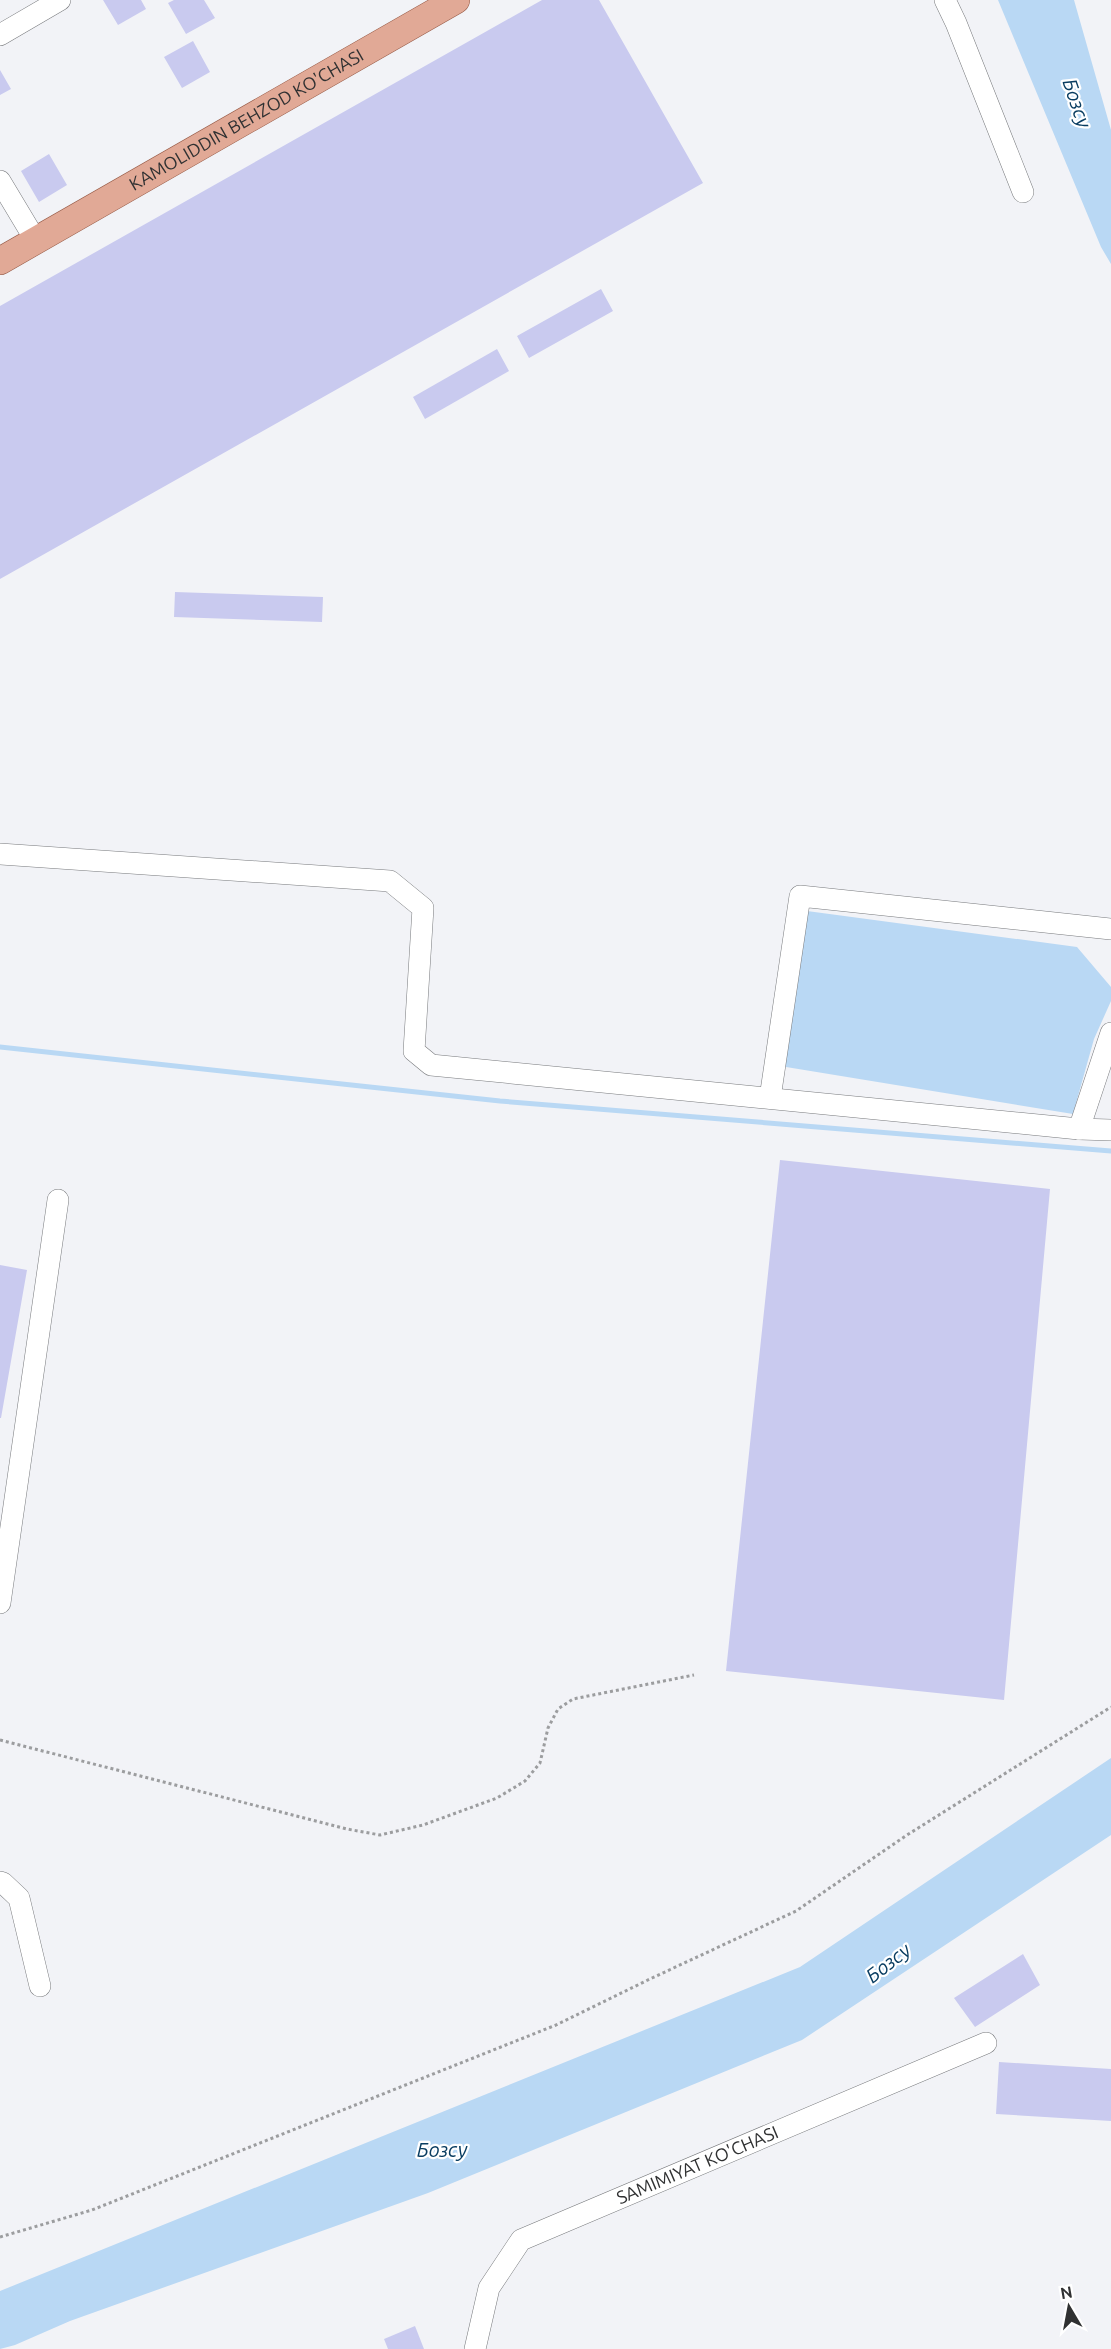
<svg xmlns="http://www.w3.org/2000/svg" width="1111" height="2349" viewBox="0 0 1111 2349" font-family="Ubuntu,sans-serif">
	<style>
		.water { fill: #b9d8f4 }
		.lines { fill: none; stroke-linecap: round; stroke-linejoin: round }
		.stream { stroke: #b9d8f4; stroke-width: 5 }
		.building { fill: #c9caef }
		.minor-casing { stroke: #787a7d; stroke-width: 22 }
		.major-casing { stroke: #965a46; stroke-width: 28 }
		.path { stroke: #9c9d9f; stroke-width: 3; stroke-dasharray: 3 3; stroke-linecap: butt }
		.minor { stroke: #fff; stroke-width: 21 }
		.major { stroke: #e1a996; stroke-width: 27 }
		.labels { text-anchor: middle; stroke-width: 4.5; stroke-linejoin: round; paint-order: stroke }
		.street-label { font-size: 18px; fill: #303132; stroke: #fff }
		.water-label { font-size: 20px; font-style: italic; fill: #093d61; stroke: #fff }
	</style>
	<rect width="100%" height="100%" fill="#f2f3f7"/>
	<path class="water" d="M998,0H1074L1111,130V264L1101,247Z
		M807,911L1077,947L1111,987V1001L1094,1039L1073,1114L780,1066Z
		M1111,1758V1835L802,2040L428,2193L70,2321L15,2345L0,2349V2291L800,1967Z"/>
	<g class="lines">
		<path class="stream" d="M0,1047L500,1101L1111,1151"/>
	</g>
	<path class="building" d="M103,0H141L146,9L118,25Z
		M174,0H204L215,18L186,34L168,3Z
		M542,0H599L703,183L0,579V306Z
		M193,41L210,72L182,88L164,57Z
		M0,70L11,89L0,95Z
		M49,154L67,185L39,202L21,171Z
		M601,289L613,311L529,358L517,336Z
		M497,349L509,371L425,419L413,397Z
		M175,592L323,597L322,622L174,617Z
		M780,1160L1050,1189L1004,1700L726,1671Z
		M0,1265L27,1270L1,1418H0Z
		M1023,1954L1040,1985L975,2027L954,1998Z
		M999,2062L1111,2069V2121L996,2114Z
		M415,2326L424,2349H388L384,2339Z"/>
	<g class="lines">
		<g class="minor-casing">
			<g id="minor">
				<path d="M945,0L956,23L1023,192"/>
				<path d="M0,35L60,0"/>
				<path d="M0,181L36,241"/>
				<path d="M0,854L390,881L423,908L414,1051L431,1065L1079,1129L1111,1130"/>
				<path d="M770,1098L800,896L1111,929"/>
				<path d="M1079,1129L1111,1033"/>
				<path d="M0,1603L58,1200"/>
				<path d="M0,1882L3,1883L19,1898L40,1986"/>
				<path id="s1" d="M475,2349L489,2288L521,2240L986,2043"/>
			</g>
		</g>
		<g class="major-casing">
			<g id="major">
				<path id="s2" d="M0,261L456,0"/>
			</g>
		</g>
		<path class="path" d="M0,1740L347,1829L380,1835L423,1825L497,1798L525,1781L540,1763L548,1728L558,1709L573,1699L694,1675
			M0,2237L92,2210L556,2025L652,1978L796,1911L907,1835L1111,1707"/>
		<use href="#minor" class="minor"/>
		<use href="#major" class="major"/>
	</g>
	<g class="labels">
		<g class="street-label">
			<text dy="6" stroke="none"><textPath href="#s2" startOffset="284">KAMOLIDDIN BEHZOD KO'CHASI</textPath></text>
			<text dy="6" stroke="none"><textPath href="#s1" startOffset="312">SAMIMIYAT KO'CHASI</textPath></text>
		</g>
		<g class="water-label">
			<text transform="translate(1077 103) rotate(71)" y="7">Бозсу</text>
			<text transform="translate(888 1963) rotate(-38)" y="7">Бозсу</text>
			<text x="442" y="2157">Бозсу</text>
		</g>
	</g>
	<g transform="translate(1069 2307) rotate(350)" stroke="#ffffff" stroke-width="4.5" paint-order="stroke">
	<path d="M0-4.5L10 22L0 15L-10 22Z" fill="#303132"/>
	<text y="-9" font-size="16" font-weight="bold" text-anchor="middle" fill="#303132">N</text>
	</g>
</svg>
